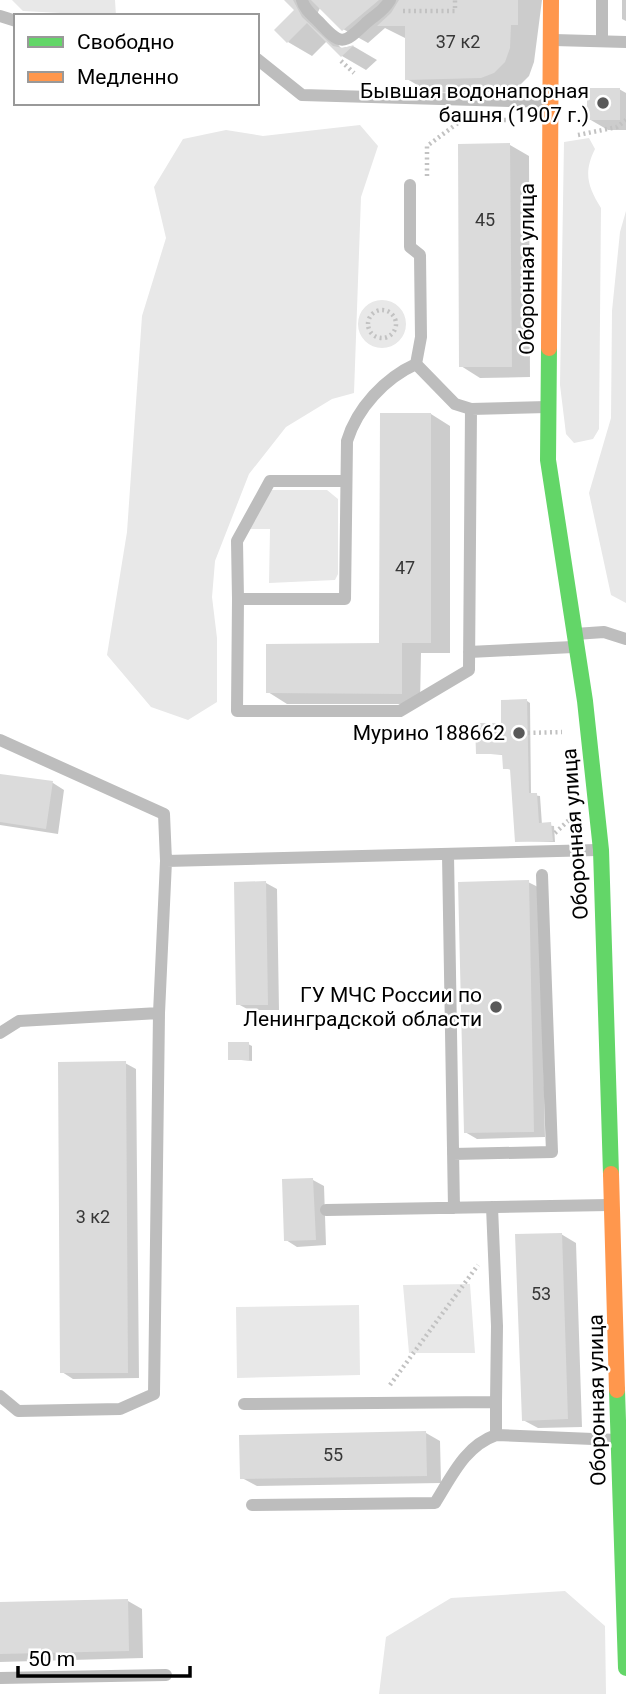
<svg xmlns="http://www.w3.org/2000/svg" width="626" height="1694" viewBox="0 0 626 1694" font-family="Roboto,sans-serif">
	<style>
		.green { fill: #e8e8e8 }
		.shadow { fill: #0003 }
		.building { fill: #dbdbdb }
		.lines { fill: none; stroke-linecap: round; stroke-linejoin: round }
		.path { stroke: #c2c2c2; stroke-width: 4.5; stroke-dasharray: 2 3.5; stroke-linecap: butt }
		.lane { stroke: #bdbdbd; stroke-width: 12 }
		.fast { stroke: #63d668; stroke-width: 16 }
		.slow { stroke: #ff974d; stroke-width: 16 }
		.poi-dot { fill: #595959; stroke: #fff; stroke-width: 2.5 }
		.labels { text-anchor: middle; stroke-width: 5; stroke-linejoin: round; paint-order: stroke }
		.number-label { font-size: 18px; fill: #373737 }
		.poi-label { font-size: 21px; fill: #000; stroke: #fff; text-anchor: end }
		.street-label { font-size: 21px; fill: #000; stroke: #fff }
	</style>
	<rect width="100%" height="100%" fill="#fff"/>
	<path class="green" d="M12,0H115L116,16L23,11Z
		M360,125L378,146L361,197L354,393L332,399L286,427L249,474L215,561L212,597L217,638V702L188,720L151,707L107,655L127,532L142,316L166,238L154,187L183,139L226,130L263,136Z
		M589,138L595,149C583,173 588,187 601,208L599,429L593,439L574,443L566,434L560,385L564,142Z
		M626,211V603L611,595L589,493L611,418L612,311L620,232Z
		M358 324a24 24 0 1 1 48 0a24 24 0 1 1-48 0Z
		M271,490H327L338,499V574L335,580L269,583L270,529H247Z
		M470,1284L475,1353H409L403,1285Z
		M359,1305L360,1375L237,1378L236,1307Z
		M565,1591L605,1626L606,1694H379L386,1637L451,1598Z"/>
	<path class="shadow" d="M287,0H542L534,62L529,76L519,86L506,91L431,93L407,79V39L385,28L368,43L343,29L320,8L318,12L319,23L341,48L353,46L377,60L366,70L342,56L327,41L312,56L288,42L297,10Z
		M622,0H626V21L622,19Z
		M619,89L626,93V130H608L589,119Z
		M510,145L529,156L530,377L480,378L461,366Z
		M381,414H431L450,426V653H421L420,704H287L268,692L381,645Z
		M527,701L530,703L531,795L540,796L542,825L554,826L555,842L517,841L512,770L504,768V755L477,753Z
		M0,776L53,783L64,790L58,834L0,825Z
		M528,882L540,888L545,1137L477,1139L465,1132Z
		M236,883H266L277,889L279,1010H249L238,1004Z
		M248,1044L252,1046V1061L230,1059Z
		M125,1063L136,1069L139,1378L73,1379L62,1372Z
		M313,1180L324,1186L326,1245L297,1247L286,1240Z
		M561,1234L576,1243L582,1427L538,1428L523,1420Z
		M426,1433L440,1441L441,1483L257,1486L242,1478Z
		M128,1601L142,1609L143,1658L0,1662V1604Z"/>
	<path class="building" d="M284,0H293L302,17L333,46L343,48L354,45L341,57L307,23L287,43L274,30L294,10Z
		M311,0H379L342,31Z
		M399,0H518V25H511L510,48L505,62L494,73L481,78L405,80V26H377L391,13Z
		M587,88H620V120H587Z
		M510,143L512,367H459L458,144Z
		M380,413H431V643H402V694L266,693V644L379,643Z
		M527,699L529,793H537L539,823L551,822L553,841L515,842L510,769H503L502,754H476L475,723H501V700Z
		M0,774L53,781L46,829L0,822Z
		M529,880L534,1132L464,1133L458,882Z
		M266,881L268,1005H236L234,882Z
		M228,1042H249V1060H228Z
		M126,1061L128,1373H60L58,1062Z
		M313,1178L316,1240L284,1241L282,1179Z
		M562,1233L568,1419L522,1421L515,1234Z
		M426,1431L427,1476L240,1479L239,1435Z
		M128,1599L129,1651L0,1654V1602Z"/>
	<g class="lines">
		<path class="path" d="M403,11H455V0
			M341,61L354,73
			M578,135L617,127L626,120
			M427,176V146L462,120H506
			M368 324a14 14 0 1 1 28 0a14 14 0 1 1-28 0Z
			M528,733L562,732
			M555,833L569,820
			M390,1385L478,1265"/>
		<path class="lane" d="M302,0C304,9 312,15 319,22C341,46 343,45 366,23C376,14 383,12 390,0
			M0,16L16,21
			M554,40L626,42
			M602,41V0
			M257,59L302,95L549,102
			M410,185V247L420,255L421,337L416,364
			M416,364C385,378 357,408 347,441L345,599H238L237,711H400L469,670L471,409
			M416,364L455,404L471,409L547,407
			M238,599L237,541L270,481H345
			M575,634L604,632L626,639
			M469,652L573,647
			M0,740L164,814L166,861L597,850
			M448,855L454,1208
			M0,1033L19,1021L159,1013
			M453,1154L552,1152L542,875
			M492,1207L497,1326L496,1402
			M326,1210L609,1205
			M0,1396L18,1411L120,1409L154,1394L159,1013L166,861
			M244,1404L496,1402V1435L617,1440
			M252,1505L435,1503C452,1476 465,1446 496,1435
			M0,1678L166,1675"/>
		<path class="fast" d="M549,348L548,460L585,701L601,850L611,1174
			M617,1390L626,1668"/>
		<path class="slow" d="M549,348L551,0
			M611,1174L617,1390"/>
	</g>
	<g class="poi-dot">
		<circle cx="603" cy="103" r="7"/>
		<circle cx="519" cy="733" r="7"/>
		<circle cx="496" cy="1007" r="7"/>
	</g>
	<g class="labels">
		<g class="number-label">
			<text x="458" y="48">37 к2</text>
			<text x="485" y="226">45</text>
			<text x="405" y="574">47</text>
			<text x="93" y="1223">3 к2</text>
			<text x="541" y="1300">53</text>
			<text x="333" y="1461">55</text>
		</g>
		<g class="poi-label">
			<text x="589" y="98">Бывшая водонапорная<tspan x="589" dy="24">башня (1907 г.)</tspan></text>
			<text x="505" y="740">Мурино 188662</text>
			<text x="482" y="1002">ГУ МЧС России по<tspan x="482" dy="24">Ленинградской области</tspan></text>
		</g>
		<g class="street-label">
			<text transform="translate(527 269) rotate(-90)" y="7">Оборонная улица</text>
			<text transform="translate(575 834) rotate(-94)" y="7">Оборонная улица</text>
			<text transform="translate(597 1400) rotate(-91)" y="7">Оборонная улица</text>
		</g>
	</g>
	<rect x="14" y="14" width="245" height="91" fill="#ffffff" stroke="#999999" stroke-width="2"/>
	<rect x="28" y="37" width="35" height="10" fill="#63d668" stroke="#999999" stroke-width="2"/>
	<text x="77" y="49" font-size="21" fill="#000000">Свободно</text>
	<rect x="28" y="72" width="35" height="10" fill="#ff974d" stroke="#999999" stroke-width="2"/>
	<text x="77" y="84" font-size="21" fill="#000000">Медленно</text>
	<path d="M18 1666v10h172v-10" fill="none" stroke="#000000" stroke-width="3.5"/>
	<text x="28" y="1666" font-size="21" fill="#000000" stroke="#ffffff" stroke-width="5" paint-order="stroke">50 m</text>
</svg>
